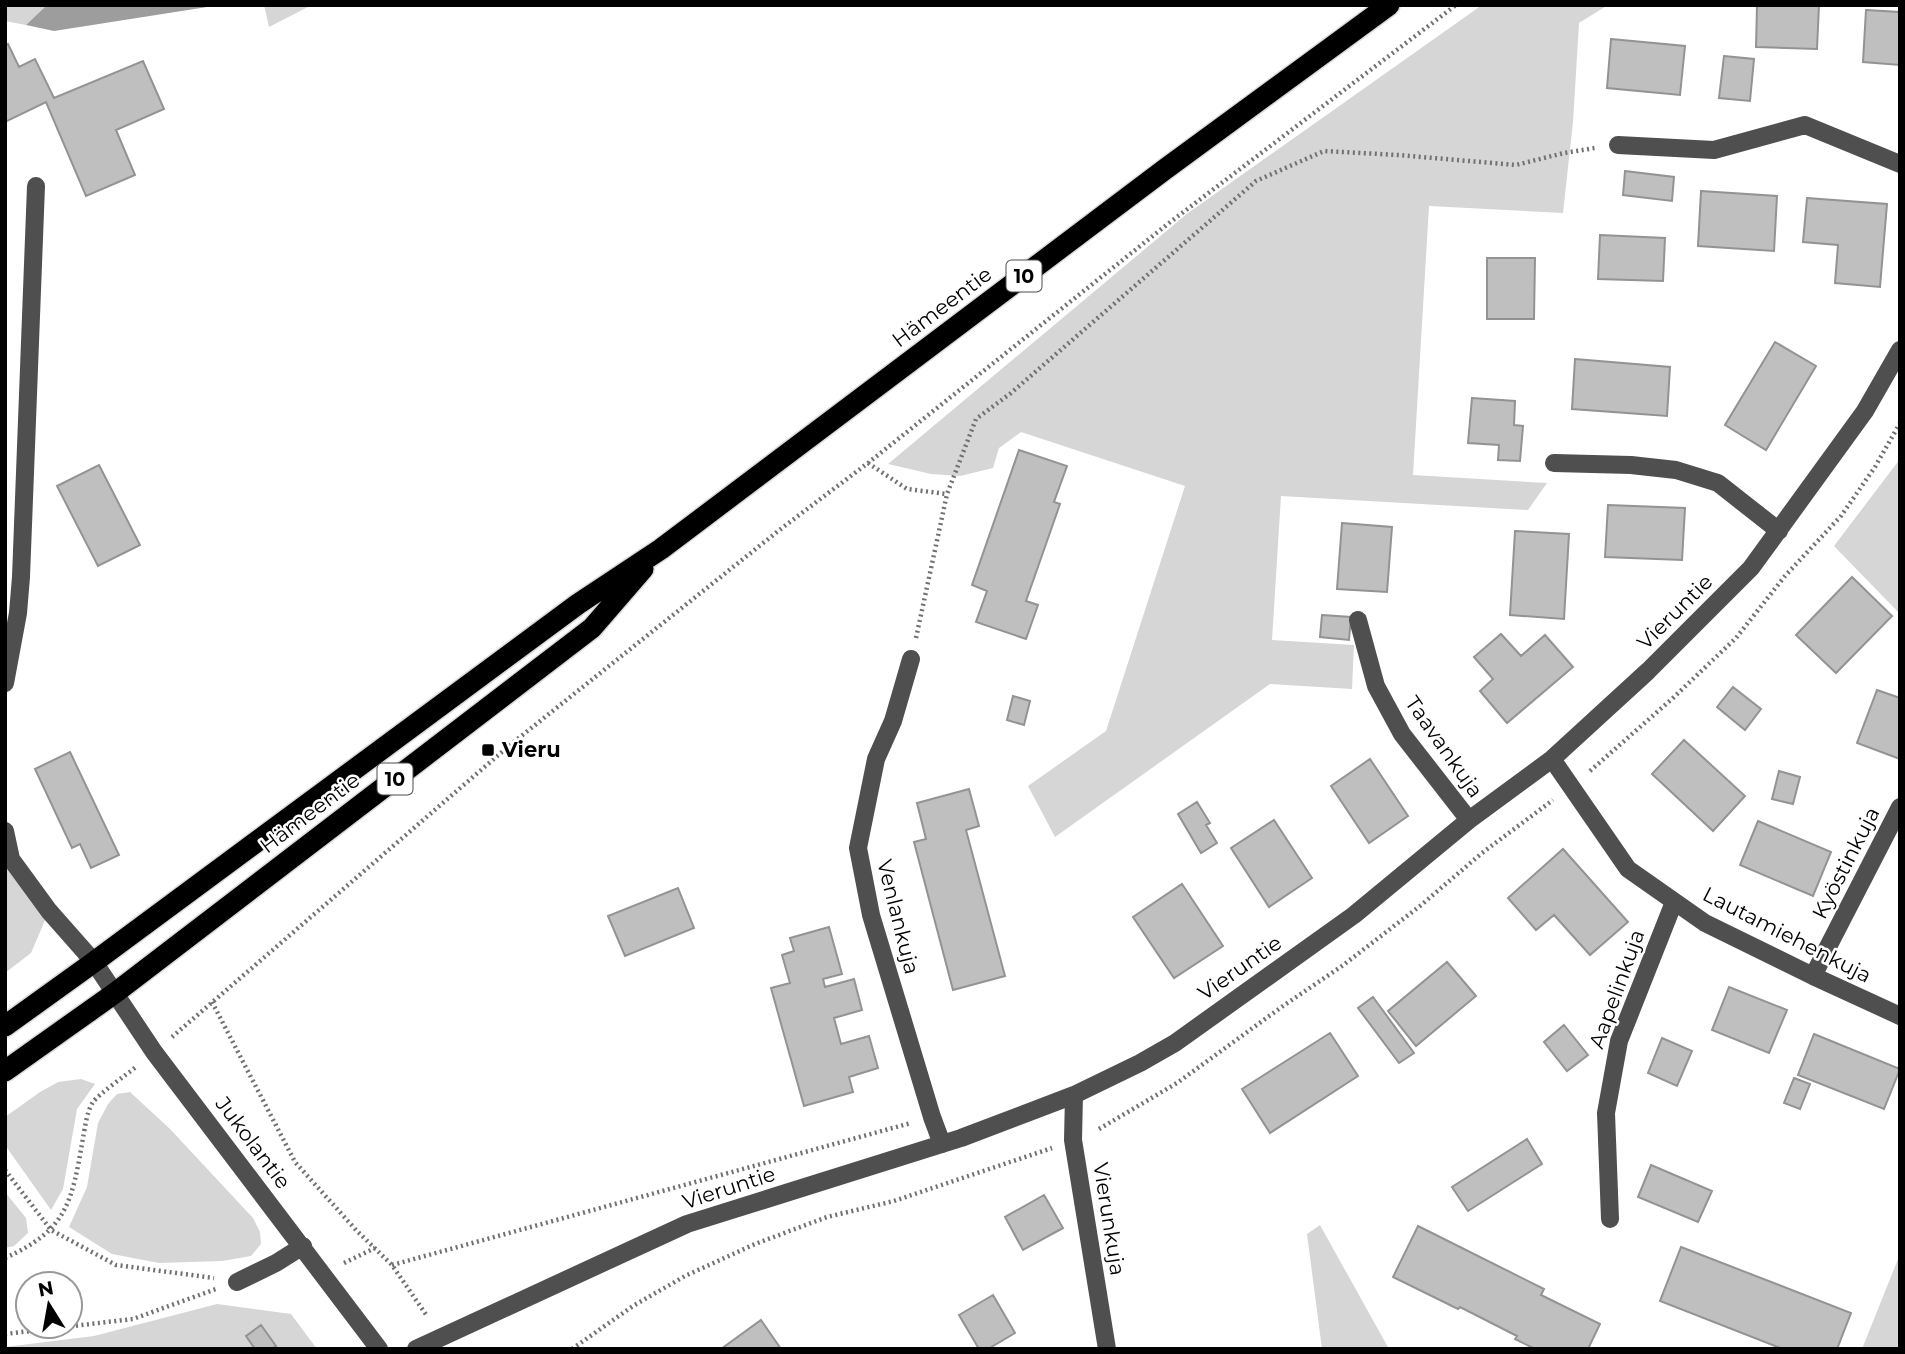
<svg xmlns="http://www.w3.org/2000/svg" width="1905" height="1354" viewBox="0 0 1905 1354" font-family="Montserrat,sans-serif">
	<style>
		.green { fill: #d6d6d6 }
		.water { fill: #9d9d9d }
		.building { fill: #bfbfbf; stroke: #939393; stroke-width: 2 }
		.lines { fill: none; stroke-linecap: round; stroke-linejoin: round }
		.highway-casing { stroke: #dbdbdb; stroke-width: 24 }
		.path { stroke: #717171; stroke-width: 4.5; stroke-dasharray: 2 3.5; stroke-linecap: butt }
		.minor { stroke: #4f4f4f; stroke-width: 18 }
		.highway { stroke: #000; stroke-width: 21 }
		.poi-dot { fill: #000; stroke: #fff; stroke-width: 2.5 }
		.labels { text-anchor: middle; stroke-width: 5; stroke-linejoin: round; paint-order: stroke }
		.shield { fill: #fff; stroke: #4c4c4c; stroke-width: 2 }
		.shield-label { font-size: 19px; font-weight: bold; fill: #000 }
		.street-label { font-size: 21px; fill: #000; stroke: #fff }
		.poi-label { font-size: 21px; font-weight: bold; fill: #000; stroke: #fff; text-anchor: start }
	</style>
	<rect width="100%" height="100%" fill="#fff"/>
	<path class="green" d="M5,5H47L26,25L5,21Z
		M264,5H312L269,27Z
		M1482,5H1608L1579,23L1573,122L1563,213L1429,206L1413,475L1547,483L1528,510L1281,496L1272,640L1354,645L1352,689L1270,684L1055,837L1028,786L1106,731L1185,486L1021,432L999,448L993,468L960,476L931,474L888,464L1188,213Z
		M1900,459V614L1834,546Z
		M5,863L49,911L31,953L5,973Z
		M81,1079L95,1084L77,1109L63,1189L51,1210L5,1145V1117L40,1092L58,1082Z
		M130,1092L170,1129L253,1218L260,1232L261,1244L251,1256L222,1261L159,1263L112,1254L69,1227L87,1187L98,1123L108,1104L117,1094Z
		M5,1192L26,1218L28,1233L14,1246L5,1248Z
		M1320,1225L1389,1349H1322L1307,1234Z
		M1900,1254V1349H1862Z
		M217,1304L291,1314L317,1349H5V1347L94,1336Z"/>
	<path class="water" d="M47,5H220L54,31L26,25Z"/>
	<path class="building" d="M1757,5H1819L1817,49L1756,47Z
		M1866,10L1900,12V65L1863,62Z
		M1611,39L1685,46L1680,95L1607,88Z
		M8,44L19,67L35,59L54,98L143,61L164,109L116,130L135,175L86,196L46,102L5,122V46Z
		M1724,56L1754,59L1750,101L1719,98Z
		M1625,171L1674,177L1672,201L1623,195Z
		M1701,191L1777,196L1774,251L1698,246Z
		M1807,198L1887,204L1880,287L1835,283L1838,245L1803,242Z
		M1600,235L1665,238L1663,281L1598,279Z
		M1487,258H1535L1534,319H1487Z
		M1775,342L1816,366L1766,450L1725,425Z
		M1575,359L1670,367L1667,416L1572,409Z
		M1472,398L1515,401L1514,425L1523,426L1520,461L1498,460L1499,445L1468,443Z
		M1019,450L1067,466L1054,502L1060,504L1026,601L1038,605L1026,639L976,622L987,591L972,585Z
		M99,465L140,545L98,566L57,486Z
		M1608,505L1685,508L1682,560L1605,557Z
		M1342,523L1392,527L1387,592L1337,589Z
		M1515,531L1569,534L1564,619L1510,615Z
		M1852,577L1892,616L1836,673L1796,635Z
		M1322,615L1351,617L1349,640L1320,637Z
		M1501,634L1521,656L1545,635L1573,667L1507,723L1480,691L1493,679L1474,657Z
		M1733,687L1761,709L1745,730L1717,707Z
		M1877,690L1900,698V759L1857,743Z
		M1013,696L1030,701L1024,725L1007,720Z
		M1684,740L1745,796L1713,831L1652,774Z
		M70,752L119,855L91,868L80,844L72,848L35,769Z
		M1370,759L1408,816L1369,843L1331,786Z
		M1779,771L1800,777L1793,804L1772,799Z
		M969,789L979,826L966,830L1005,976L953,990L914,842L926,839L917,803Z
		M1197,802L1210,823L1206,825L1217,843L1201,853L1178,814Z
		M1274,820L1312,878L1269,907L1231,848Z
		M1758,821L1831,852L1813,896L1740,865Z
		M1563,849L1628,922L1590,955L1554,915L1536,930L1508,898Z
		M1182,884L1223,946L1174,978L1133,917Z
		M678,888L694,928L625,956L608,916Z
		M829,927L842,974L823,979L825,987L854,979L862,1010L834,1018L841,1044L869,1036L878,1068L849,1077L853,1092L804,1106L771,988L790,983L782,955L794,951L790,938Z
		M1447,962L1476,996L1416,1046L1388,1011Z
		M1729,987L1787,1010L1769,1053L1712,1030Z
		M1373,997L1414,1053L1399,1063L1358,1008Z
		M1564,1025L1588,1055L1567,1071L1544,1042Z
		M1330,1033L1358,1076L1270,1133L1242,1089Z
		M1814,1034L1900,1069L1884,1109L1798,1075Z
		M1662,1038L1692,1051L1677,1086L1648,1073Z
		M1794,1078L1810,1084L1800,1109L1784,1103Z
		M1527,1139L1542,1164L1468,1211L1452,1187Z
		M1651,1165L1712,1191L1698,1222L1638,1197Z
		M1044,1195L1063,1228L1023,1250L1005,1217Z
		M1418,1226L1544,1289L1541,1295L1600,1324L1588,1349H1535L1515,1339L1517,1336L1460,1307L1458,1309L1393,1277Z
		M1681,1247L1851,1313L1837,1349H1783L1660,1301Z
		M993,1295L1015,1333L988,1349H979L959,1315Z
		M761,1320L781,1349H721Z
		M261,1325L276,1346L272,1349H255L246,1336Z"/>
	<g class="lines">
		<g class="highway-casing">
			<path id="highway" d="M5,1026L94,962L578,604L661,549L1164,170L1389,5
				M5,1071L115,993L592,628L643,569"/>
		</g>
		<path class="path" d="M868,463L907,489L947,494
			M916,638L947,494L976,419L1011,393L1256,181L1324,151L1398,155L1516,165L1564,153L1595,148
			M488,750L495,758
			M1590,771L1673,698L1736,638L1785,576L1841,516L1875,467L1900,423
			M212,1002L295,1162L356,1230L392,1265L427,1316
			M172,1037L510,745L782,528L868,463L1169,223L1456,5
			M1099,1129L1177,1083L1283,1006L1342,966L1420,906L1482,853L1553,800
			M5,1170L51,1230L116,1265L214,1278
			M5,1258C68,1230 72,1201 83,1138C85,1127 87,1111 93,1102C100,1093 126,1075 136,1067
			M344,1263L375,1248
			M392,1265L911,1123
			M5,1334L133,1319L216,1289
			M572,1349L633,1306L685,1276L755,1244L827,1217L894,1201L1052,1148"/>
		<path class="minor" d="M1618,145L1714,150L1805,125L1900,164
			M1554,463L1631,465L1676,470L1718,483L1779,531
			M1358,620L1376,686L1402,734L1469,820
			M911,659L893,721L876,759L858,848L871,915L932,1117L942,1144
			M5,683L18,613L21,577L36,186
			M1552,759L1628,869L1705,923L1813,976L1900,1016
			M5,831L11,859L49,911L94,962L154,1052L379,1349
			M1813,976L1900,807
			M1074,1095L1073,1140L1107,1349
			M1610,1219L1606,1113L1619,1041L1674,902
			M237,1282L276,1263L303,1246
			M416,1349L687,1224L961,1138L1074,1095L1140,1063L1175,1043L1354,915L1469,820L1552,759L1648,671L1751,568L1865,411L1900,350"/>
		<use href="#highway" class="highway"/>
	</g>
	<rect class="poi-dot" x="481" y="743" width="14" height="14" rx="3.5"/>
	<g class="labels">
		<g class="shield">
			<rect x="1006.5" y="260.5" width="35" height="31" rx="5"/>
			<rect x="377.5" y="763.5" width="35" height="31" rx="5"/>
		</g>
		<g class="shield-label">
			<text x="1024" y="283">10</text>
			<text x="395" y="786">10</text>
		</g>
		<g class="street-label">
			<text transform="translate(942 307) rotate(-37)" y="7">Hämeentie</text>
			<text transform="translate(1675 612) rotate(-45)" y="7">Vieruntie</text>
			<text transform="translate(1444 747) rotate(55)" y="7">Taavankuja</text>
			<text transform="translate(310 813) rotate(-37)" y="7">Hämeentie</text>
			<text transform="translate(1846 863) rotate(-63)" y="7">Kyöstinkuja</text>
			<text transform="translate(898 917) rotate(76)" y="7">Venlankuja</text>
			<text transform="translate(1787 935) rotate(27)" y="7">Lautamiehenkuja</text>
			<text transform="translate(1240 968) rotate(-35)" y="7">Vieruntie</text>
			<text transform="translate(1617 989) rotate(-70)" y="7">Aapelinkuja</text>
			<text transform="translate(253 1143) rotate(53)" y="7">Jukolantie</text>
			<text transform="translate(729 1188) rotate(-18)" y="7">Vieruntie</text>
			<text transform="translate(1109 1219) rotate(81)" y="7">Vierunkuja</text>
		</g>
		<g class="poi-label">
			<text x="502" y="757">Vieru</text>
		</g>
	</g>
	<rect width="1905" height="1354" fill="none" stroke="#000000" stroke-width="14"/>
	<g transform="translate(49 1305) rotate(349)"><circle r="33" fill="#ffffff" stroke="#999999" stroke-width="2"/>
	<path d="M0-5L12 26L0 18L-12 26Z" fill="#000000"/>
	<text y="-10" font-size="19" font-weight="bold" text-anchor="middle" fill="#000000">N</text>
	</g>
</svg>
